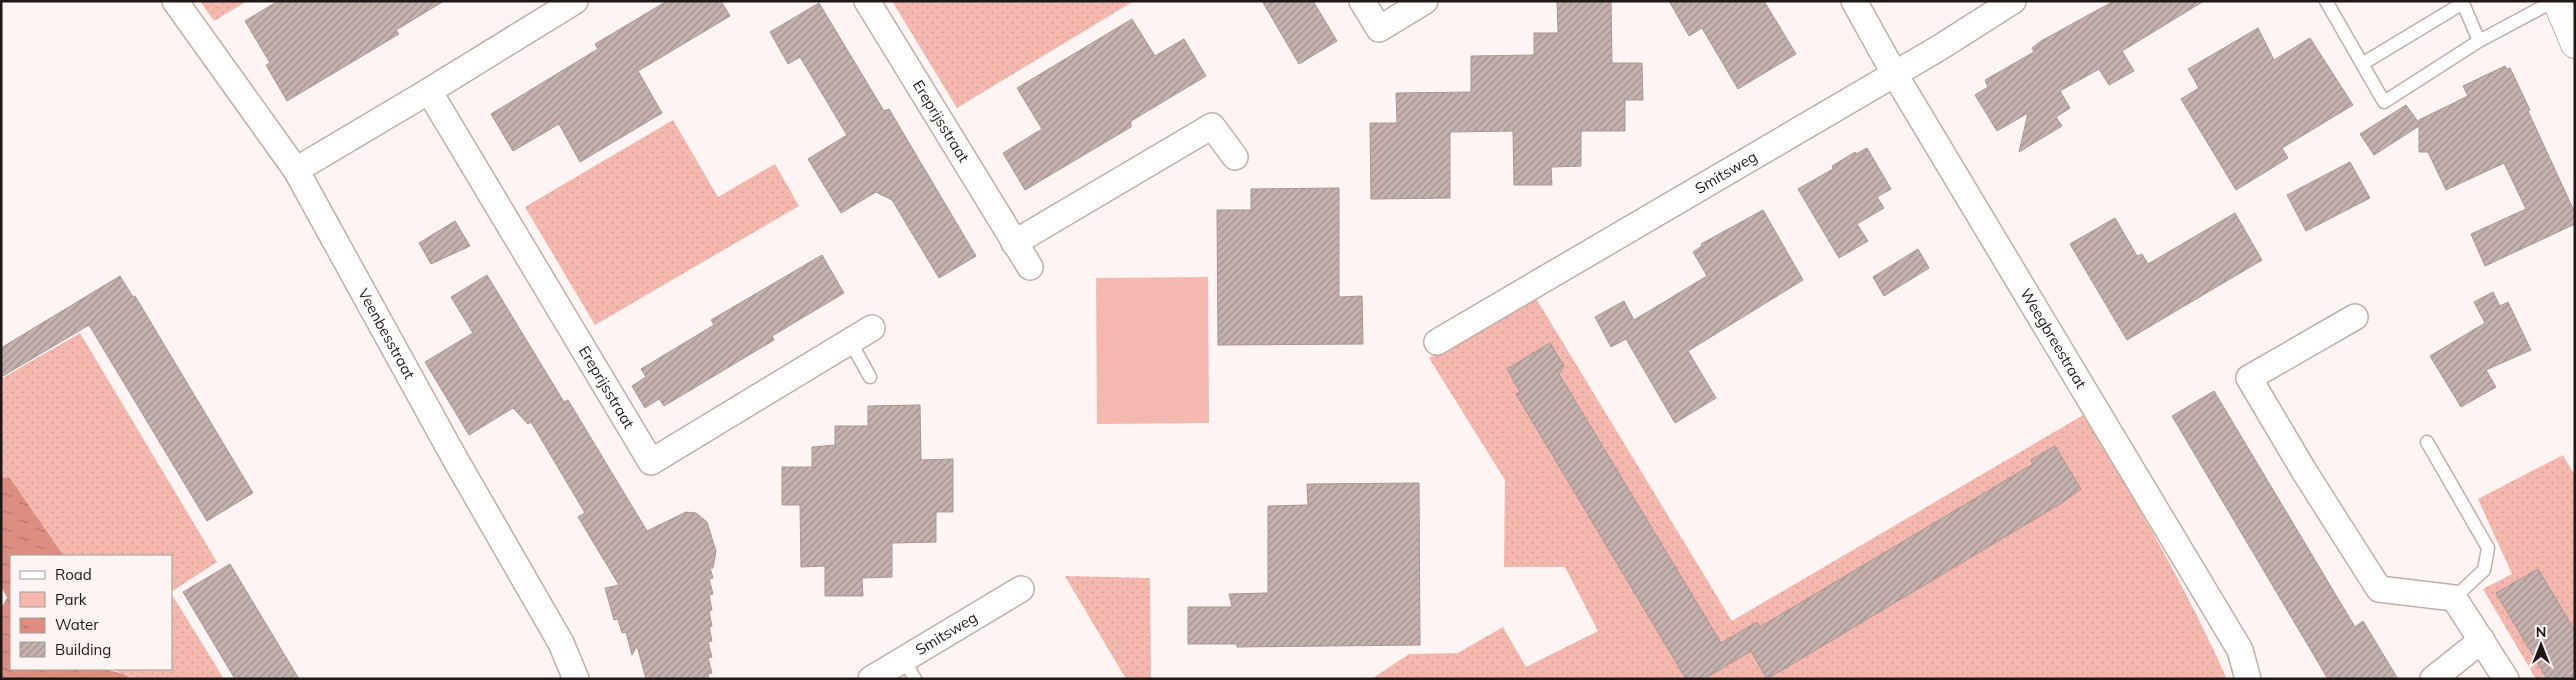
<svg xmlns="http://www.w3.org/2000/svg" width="2576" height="680" viewBox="0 0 2576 680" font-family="Mulish,sans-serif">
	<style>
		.grass { fill: url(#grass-dots) }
		.park { fill: #f4b8ae }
		.water { fill: url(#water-ripples) }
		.building { fill: url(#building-hatch); stroke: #aa9793 }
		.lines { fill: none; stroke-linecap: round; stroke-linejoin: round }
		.service-casing { stroke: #c1ada9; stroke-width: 15 }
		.minor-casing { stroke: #c1ada9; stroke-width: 28 }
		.tertiary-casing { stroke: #c1ada9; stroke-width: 30 }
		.service { stroke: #fff; stroke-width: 12 }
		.minor { stroke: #fff; stroke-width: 25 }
		.tertiary { stroke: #fff; stroke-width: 28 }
		.labels { text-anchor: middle; stroke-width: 4; stroke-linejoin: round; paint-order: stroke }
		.street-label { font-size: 15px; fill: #1e1716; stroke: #fdf4f3 }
	</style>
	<defs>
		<pattern id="grass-dots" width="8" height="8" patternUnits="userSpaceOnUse" patternTransform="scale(1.25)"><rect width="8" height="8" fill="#f4b8ae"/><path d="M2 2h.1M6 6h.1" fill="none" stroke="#d19d95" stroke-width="1.8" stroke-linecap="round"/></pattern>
		<pattern id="water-ripples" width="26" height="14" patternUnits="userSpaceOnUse" patternTransform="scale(1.25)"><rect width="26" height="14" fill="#de8d81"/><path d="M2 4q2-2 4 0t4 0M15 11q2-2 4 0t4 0" fill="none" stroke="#b37269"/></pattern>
		<pattern id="building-hatch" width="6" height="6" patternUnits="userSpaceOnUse" patternTransform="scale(1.25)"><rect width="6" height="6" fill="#c5b1ad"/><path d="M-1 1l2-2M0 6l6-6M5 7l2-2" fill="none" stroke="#9f8f8c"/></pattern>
	</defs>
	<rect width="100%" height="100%" fill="#fdf4f3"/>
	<path class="grass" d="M200,1H247L214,21Z
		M892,1H1134L957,108Z
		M673,120L718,197L775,164L799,206L595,325L525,207Z
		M1534,295L1732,621L2085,414C2135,501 2186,587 2227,679H1297L1373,678L1409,654L1458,653L1503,627L1526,667L1598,631L1565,567H1504L1505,480L1429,358Z
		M80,333L217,562L171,592V556H64L10,478H1V379Z
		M2563,455L2575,476V679H2536L2483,589L2512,574L2478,499Z
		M1065,576L1150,578L1151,679H1126Z
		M171,593L224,679H131L128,676L111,669H171Z"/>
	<path class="park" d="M1208,277L1209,423L1097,424L1096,278Z"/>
	<path class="water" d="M1,478H10L64,556H11V669C33,669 120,663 131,679H1V608L7,598L1,586Z"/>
	<path class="building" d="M278,1H444L396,30L399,34L287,101L266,65L270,63L245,21Z
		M667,1H721L730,16L638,71L662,113L580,162L559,124L513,151L491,114L598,49L595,44Z
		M1262,1H1313L1337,41L1299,64Z
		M1557,1H1611L1612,63H1642L1643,100H1625V131H1581V166L1551,167L1552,185H1514L1513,131L1450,132V198L1371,199L1370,123H1397L1396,93L1471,92V56L1534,55V33H1558Z
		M1669,1H1764L1796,54L1738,89L1702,28L1689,36Z
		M2114,1H2204L2122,51L2134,71L2109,85L2099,69L2060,91L2070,108L2056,117L2062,126L2019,152L2028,113L1997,131L1975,95L1988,87L1985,80L2034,52L2032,48L2041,41Z
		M819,3L884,111L889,109L976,256L939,278L892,200L876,192L841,213L808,159L847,135L800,57L788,64L770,32Z
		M1132,19L1155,56L1184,39L1206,76L1131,121V127L1025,190L1003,153L1042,129L1017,88Z
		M2258,28L2274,60L2310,38L2353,105L2282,148L2288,158L2236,190L2181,99L2199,88L2188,69Z
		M2505,66L2507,69L2510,68L2530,110L2528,111L2575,213V224L2485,266L2471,234L2526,209L2504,163L2446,190L2428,152H2419V126L2374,155L2360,134L2406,105L2419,123V120L2468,96L2463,86Z
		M1867,148L1891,189L1877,197L1884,208L1857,224L1868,241L1839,258L1798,189L1833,169L1832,166L1855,152L1856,154Z
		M2350,162L2370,198L2306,231L2287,195Z
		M1339,188V297L1362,296L1363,344L1218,345L1217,210H1251V189Z
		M1763,210L1803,280L1688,351L1716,398L1675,423L1626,339L1611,347L1595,317L1624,301L1634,320L1707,276L1693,252L1702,246L1701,244Z
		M2235,213L2262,260L2127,340L2070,244L2115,218L2137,256L2142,254L2148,264Z
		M455,221L470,246L431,264L419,243Z
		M1918,249L1929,268L1884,296L1873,277Z
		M822,255L844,293L772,336L774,340L664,406L659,399L645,408L632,386L646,377L641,369L714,325L711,320Z
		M487,275L564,402L568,400L647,531L686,512L696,513L707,522L716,551L713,568H710L713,578L709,579L713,594L709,595L712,610L709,611L712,626L709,627L712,641L708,642L712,657L708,658L712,673L708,674L709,679H646L637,646L632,655L626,632L622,633L618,619L614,620L605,588L619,585L578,517L585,513L531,422L528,424L513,408L469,435L425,362L473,333L451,297Z
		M120,276L133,297L135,296L253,493L207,521L89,325L1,377V348Z
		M2493,292L2500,306L2508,302L2531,350L2486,370L2496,387L2461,407L2430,356L2485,323L2474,302Z
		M1550,343L1564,366L1559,374L1721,643L1757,622L1760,627L2033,464L2031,460L2055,446L2081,489L2060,504L1767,679L1751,651L1704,679H1686L1516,394L1520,392L1507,369Z
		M2214,391L2355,627L2363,621L2398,679H2328L2172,416Z
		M920,405L921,460L953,459V512H936V542L892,543V577L862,578L863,596H825V566L801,567L800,505H782V467H812V447L835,445V426H868V406Z
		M1419,483L1420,645L1237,647V644H1188V607H1232L1229,594L1268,593V506L1308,505L1307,484Z
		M230,564L299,679H235L183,592Z
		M2538,569L2575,631V679H2547L2496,593Z"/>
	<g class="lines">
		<g class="service-casing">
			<path id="service" d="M2326,1L2384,102L2479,41L2554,1
				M2462,1L2479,41
				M2362,64L2463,3
				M850,341L870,377
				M2427,442L2488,548L2484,570L2454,598
				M903,658L915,679"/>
		</g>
		<g class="minor-casing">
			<g id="minor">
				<path id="s1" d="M175,1L296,170L454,457L561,643L576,679"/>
				<path id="s2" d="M867,1L1030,267"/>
				<path d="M1362,1L1379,29L1425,1"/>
				<path id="s3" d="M1854,1L1894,73L2240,650L2248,679"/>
				<path d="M429,91L575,1"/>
				<path id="s4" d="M296,170L429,91L651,462L872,328"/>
				<path d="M1014,243L1212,126L1235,157"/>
				<path d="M2355,317L2249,378L2304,471L2379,589L2454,598L2506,679"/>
				<path id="s5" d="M1437,342L1939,48L2013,1"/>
				<path id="s6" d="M871,679L1021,589"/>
				<path d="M2433,679L2482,640"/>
			</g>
		</g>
		<g class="tertiary-casing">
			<path id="tertiary" d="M2557,1L2575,44"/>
		</g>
		<use href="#service" class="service"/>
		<use href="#minor" class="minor"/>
		<use href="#tertiary" class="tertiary"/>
	</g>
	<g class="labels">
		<g class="street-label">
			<text dy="5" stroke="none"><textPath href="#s2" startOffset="141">Ereprijsstraat</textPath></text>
			<text dy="5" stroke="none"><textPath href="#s5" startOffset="335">Smitsweg</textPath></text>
			<text dy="5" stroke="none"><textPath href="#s1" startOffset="395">Veenbesstraat</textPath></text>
			<text dy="5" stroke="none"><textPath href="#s3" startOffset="392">Weegbreestraat</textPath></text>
			<text dy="5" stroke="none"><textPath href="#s4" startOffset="500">Ereprijsstraat</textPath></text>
			<text dy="5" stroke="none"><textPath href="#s6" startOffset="88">Smitsweg</textPath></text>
		</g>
	</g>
	<rect width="2576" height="680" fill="none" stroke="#1e1716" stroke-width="5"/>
	<rect x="10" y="555" width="162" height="115" fill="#fdf4f3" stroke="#a49c9b"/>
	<rect x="20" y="571" width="25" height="8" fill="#ffffff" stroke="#a49c9b"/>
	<text x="55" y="580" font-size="15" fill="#1e1716">Road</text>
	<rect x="20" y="592" width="25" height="15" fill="#f4b8ae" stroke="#a49c9b"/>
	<text x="55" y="605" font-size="15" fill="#1e1716">Park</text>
	<rect x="20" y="618" width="25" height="15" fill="url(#water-ripples)" stroke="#a49c9b"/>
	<text x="55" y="630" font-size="15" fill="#1e1716">Water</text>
	<rect x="20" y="642" width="25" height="15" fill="url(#building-hatch)" stroke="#a49c9b"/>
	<text x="55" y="655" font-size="15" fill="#1e1716">Building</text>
	<g transform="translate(2541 645)" stroke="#fdf4f3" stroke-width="4" paint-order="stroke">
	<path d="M0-4L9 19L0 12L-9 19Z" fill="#1e1716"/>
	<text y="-8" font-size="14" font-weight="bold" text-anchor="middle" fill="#1e1716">N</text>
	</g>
</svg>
